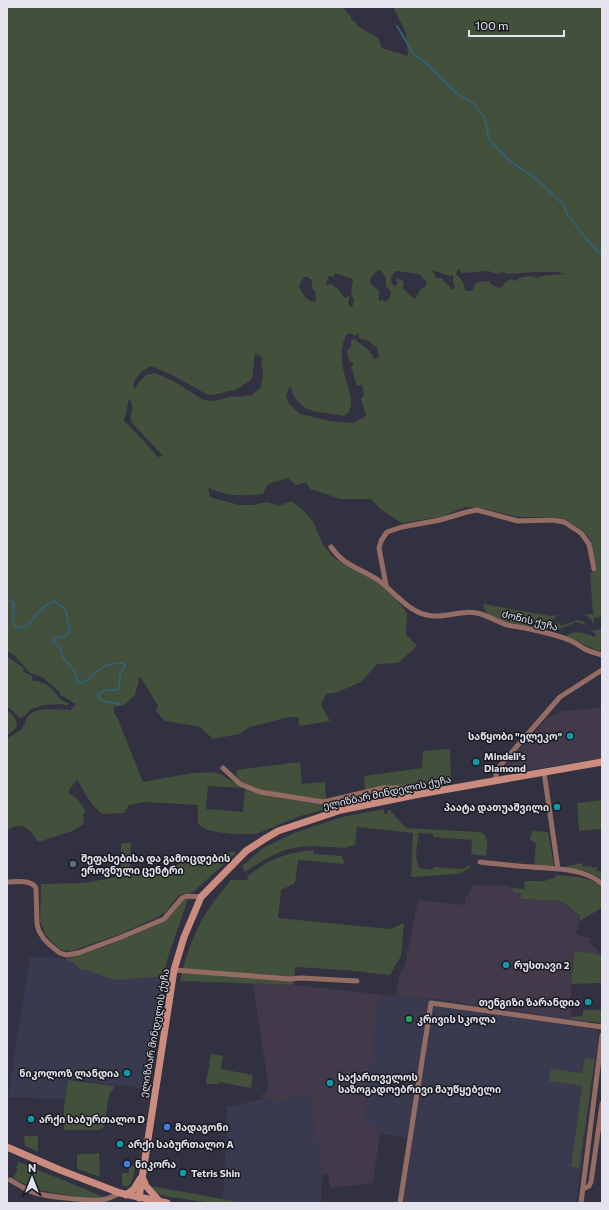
<svg xmlns="http://www.w3.org/2000/svg" width="609" height="1210" viewBox="0 0 609 1210" font-family="Commissioner,'Noto Sans Georgian',sans-serif">
	<style>
		.commercial { fill: #423a4a }
		.built { fill: #393a50; fill-rule: evenodd }
		.green { fill: #43503b; fill-rule: evenodd }
		.lines { fill: none; stroke-linecap: round; stroke-linejoin: round }
		.stream { stroke: #336074; stroke-width: 2 }
		.street { stroke: #956c64; stroke-width: 5 }
		.secondary { stroke: #cb8b7e; stroke-width: 7 }
		.culture-dot { fill: #0f9aa8; stroke: #1a1a21; stroke-width: 1.5 }
		.service-dot { fill: #5c6f8a; stroke: #1a1a21; stroke-width: 1.5 }
		.leisure-dot { fill: #2e9e5b; stroke: #1a1a21; stroke-width: 1.5 }
		.shop-dot { fill: #3f7fe0; stroke: #1a1a21; stroke-width: 1.5 }
		.labels { text-anchor: middle; stroke-width: 3; stroke-linejoin: round; paint-order: stroke }
		.street-label { font-size: 10px; fill: #e4e4ef; stroke: #1a1a21 }
		.poi-label { font-size: 10px; font-weight: bold; fill: #e4e4ef; stroke: #1a1a21; text-anchor: start }
	</style>
	<rect width="100%" height="100%" fill="#313141"/>
	<path class="commercial" d="M602,708V758L505,774L504,766L547,718L559,712L565,711Z
		M472,885L510,886V888H513V892L521,893V899L561,901L580,917L576,934L591,939L590,942L601,955L575,952L571,984V1019L434,999L396,996L399,976L405,965L407,958L406,952L408,951L410,941L418,900L465,905V897H468Z
		M253,984L294,985L386,995L380,996L363,1123L381,1125L373,1183L330,1188L328,1174H322L310,1101L308,1097L301,1096L280,1101H271L264,1099L261,1096L267,1091L268,1084Z"/>
	<path class="built" d="M30,957L65,959L167,960L145,1089L68,1079L65,1099L8,1097Z
		M386,995L419,998L571,1019L587,1020L586,1028L599,1030L576,1203H402L411,1138L379,1134L381,1125L363,1124L380,996ZM595,1059L579,1168L571,1167L582,1086L550,1081L551,1070L582,1073Z
		M301,1096L308,1097L310,1101L322,1174L321,1203H254L239,1202L223,1199L227,1107L258,1100L280,1101Z"/>
	<path class="green" d="M7,7H343L351,17V20L355,21L357,26L378,38L382,48L408,56L406,33L393,7H602V617L594,618V624H593C591,613 580,615 571,615L593,614L590,573L597,571L596,564L593,558L591,540L583,531L564,519L553,517H518L481,508L466,507L440,517L402,523L380,509L371,499H341L310,489L306,482L296,485L288,478L268,484L263,494C244,496 225,497 208,487L210,497L239,505H253L267,502L279,506L291,501L301,508L313,521L323,545L334,558L363,573L386,588L402,606L403,608L407,613L406,634L417,646L398,663L377,664L361,682L338,692L326,694L321,705L330,721L299,726L298,717H289L250,727L239,734L213,739L200,727L165,721L156,711L158,706L140,676L135,695L124,705L114,707V712L118,719L143,782L192,773L213,772L222,775L240,786L260,794L325,805L327,809L300,816L256,834H234L217,832L205,829L198,824V805L145,802L129,805L124,813L102,814C91,804 84,794 78,780L75,782L68,792L78,800L86,812L83,814L84,824L70,832L38,842C32,833 26,822 13,827C11,828 9,829 7,830V739L22,729L28,716L35,711L48,709L71,710L76,704C70,702 66,696 60,695V692L42,677L30,673L14,655L7,651ZM458,269L462,273L488,271L497,274L503,272L508,274L535,272H558L565,274L541,276L538,278C531,275 521,276 515,281L510,279L500,288L492,285L489,281L479,282L475,284L473,291H466L463,282L456,274ZM379,270L382,272L386,278V286L391,292L389,299L385,302L383,300L379,301V291L370,283L371,276L374,275V273ZM432,270L450,276L453,275V281L455,287L453,290L441,278H436ZM396,271L419,274L426,281V286L420,290L416,298H413L403,288L404,282L398,278L396,280L398,283L395,286L392,284L391,277ZM335,273L353,279L351,294L354,300L352,308C346,304 349,300 350,295L345,298L339,290L331,284L327,285L326,284L329,276L334,277ZM304,277H307L312,280V288L315,292L316,301L314,302C306,300 302,294 299,286ZM359,332V338L368,341L377,348L379,358L374,359C369,347 363,347 355,339L351,340V347L347,350L349,361L352,362L354,364L351,367L357,386L362,385L364,395L361,399L366,415L363,418L353,423L331,421L300,414L289,404L286,395L290,386C300,416 316,410 343,416C360,410 345,381 343,368C341,357 341,345 346,335L350,333L356,336ZM255,353L263,358L261,362L263,372L262,382L260,388L252,395L238,397L231,396L219,400L209,401L202,399L175,382L155,373L146,375L139,382L135,389L133,386C137,375 140,372 151,366L174,376L208,395H213L237,389L252,379ZM129,399C136,409 129,413 131,422L163,456L158,457C147,445 136,432 124,421ZM208,786L245,788L243,812L206,809Z
		M483,604L550,616L557,615C553,623 539,621 531,622L530,626C515,623 486,623 483,604Z
		M578,620L584,622L586,625L576,622L553,632L542,630C546,624 553,623 559,623L561,626Z
		M602,629V650L599,651L566,636C575,629 586,633 595,637V633L590,631Z
		M7,656L24,668L23,671L32,676V681C39,680 48,685 53,690C55,692 57,696 59,698C61,700 65,702 68,703V706L62,704L43,705L30,710L22,718H20L7,706Z
		M7,710C17,719 23,726 7,735Z
		M450,749L451,781L418,786L406,785L365,790L364,776L422,768L423,751Z
		M300,762L302,784L325,782L326,800H323L260,790L241,782L236,776L237,770Z
		M602,800V829L579,831L577,803Z
		M384,809V814H387L388,810H390L406,828L480,832C490,836 487,846 486,856L471,854L472,840L433,837V834L419,833C417,844 414,858 419,868L433,870L434,867L462,869L470,865L471,867L461,873L456,874L411,877L413,833L357,827L355,845L346,847V848C327,847 308,844 289,849C274,853 259,863 245,872L242,866L263,848L294,833L342,817Z
		M532,831L548,832L554,865L551,868L534,866L536,843L530,840Z
		M123,843H130L131,844L130,867L123,869L121,867V844Z
		M313,850L314,854L342,856L344,864L298,860L295,883L281,890L278,918L390,929L404,923L401,956L390,975L345,970L295,967L294,985L180,981C184,965 188,949 195,934C203,915 218,895 231,880H248L247,877C267,860 287,852 313,850Z
		M235,851V854L193,892L183,894L178,896L166,911L158,917L118,935L72,951L62,950L53,943L46,935L40,922L41,884L84,883L155,870Z
		M582,863L583,867L591,866L592,868L597,867V871H602V879L586,871L567,869V866Z
		M557,875C568,876 597,877 602,889C604,894 602,903 602,908L579,921L580,916L561,901L521,899V893L513,892V888L524,889L525,881C536,881 549,883 557,875Z
		M188,899L167,960L164,976L117,980L105,977L91,971L79,969L74,963L65,959L109,945L166,921L179,904L183,900Z
		M575,951L602,955V983L571,984Z
		M583,1010H602V1023L571,1019V1017L583,1016Z
		M211,1054L223,1056L221,1069L253,1075L251,1088L219,1082V1084H206Z
		M585,1058L595,1059L579,1168L571,1167L582,1086L549,1081L551,1069L582,1073Z
		M68,1080L115,1086L109,1095L104,1127L99,1130H64V1106Z
		M24,1136H38V1152L25,1146Z
		M96,1153H99L100,1177L77,1169V1154H96Z
		M19,1162L104,1197V1198L89,1199L37,1190L13,1178L18,1169L16,1168Z
		M129,1165L135,1166C134,1174 134,1183 126,1187L122,1185V1173H129Z
		M151,1186L239,1202L254,1203H212L164,1196L156,1193Z"/>
	<g class="lines">
		<path class="stream" d="M397,26L415,56L424,61L455,92L474,104L485,118L489,140L508,159L541,183L563,204L568,215L583,235L599,253L602,254
			M7,600L8,599L14,603C15,612 9,622 18,628C34,626 30,620 40,610C44,606 49,604 54,601C74,613 62,612 70,628L66,636L55,638L53,643L60,647C61,650 61,654 63,657C70,669 76,665 77,683C89,683 96,670 107,665C112,663 117,664 123,663L125,665L120,675L119,689C112,692 104,687 98,695L99,698C104,704 113,702 120,704"/>
		<path class="street" d="M331,547C344,566 360,568 378,580C395,592 410,615 433,616C449,617 465,609 481,614C490,617 498,622 507,625C512,626 519,627 525,628C539,631 555,634 569,640C575,642 579,646 585,649C590,652 596,653 602,655
			M386,585L379,548L381,541L387,532L402,527L440,520L467,512L477,510L518,521L553,520L564,522L581,533L589,544L594,569
			M223,768L240,784L260,792L323,802L383,788H409L416,790L420,794
			M544,772L558,869
			M496,780V771L504,761L560,697L602,670
			M480,862C497,864 514,866 532,867C554,869 585,868 602,884
			M7,882C16,882 31,879 36,888L37,924L39,931L44,939L51,946L60,953L66,955L78,953L119,938L164,919L182,898L187,896L201,897
			M174,970L290,979L301,978L357,981
			M10,1180C18,1184 26,1190 35,1193C50,1197 87,1201 102,1200C109,1199 114,1196 120,1193
			M583,1189L589,1186L591,1182L602,1104
			M400,1203L431,1003L602,1027
			M581,1203L602,1035"/>
		<path class="secondary" d="M7,1147L60,1170L120,1193L167,1203
			M142,1177L146,1186L160,1202
			M126,1195L134,1189L140,1179
			M139,1198L174,970L184,937L201,897L246,851L266,838L278,831L341,810L420,794L602,762"/>
	</g>
	<g class="culture-dot">
		<circle cx="570" cy="736" r="4"/>
		<circle cx="476" cy="762" r="4"/>
		<circle cx="557" cy="807" r="4"/>
		<circle cx="506" cy="965" r="4"/>
		<circle cx="588" cy="1002" r="4"/>
		<circle cx="127" cy="1073" r="4"/>
		<circle cx="330" cy="1083" r="4"/>
		<circle cx="31" cy="1119" r="4"/>
		<circle cx="120" cy="1144" r="4"/>
		<circle cx="183" cy="1173" r="4"/>
	</g>
	<circle class="service-dot" cx="73" cy="864" r="4"/>
	<circle class="leisure-dot" cx="409" cy="1019" r="4"/>
	<g class="shop-dot">
		<circle cx="167" cy="1127" r="4"/>
		<circle cx="127" cy="1164" r="4"/>
	</g>
	<g class="labels">
		<g class="street-label">
			<text transform="translate(530 620) rotate(14)" y="4">ძოწის ქუჩა</text>
			<text transform="translate(387 792) rotate(-12)" y="4">ელიზბარ მინდელის ქუჩა</text>
			<text transform="translate(154 1033) rotate(-80)" y="4">ელიზბარ მინდელის ქუჩა</text>
		</g>
		<g class="poi-label">
			<text x="562" y="740" text-anchor="end">საწყობი "ელეკო"</text>
			<text x="484" y="760">Mindeli's<tspan x="484" dy="12">Diamond</tspan></text>
			<text x="549" y="811" text-anchor="end">პაატა დათუაშვილი</text>
			<text x="81" y="862">შეფასებისა და გამოცდების<tspan x="81" dy="12">ეროვნული ცენტრი</tspan></text>
			<text x="514" y="969">რუსთავი 2</text>
			<text x="580" y="1006" text-anchor="end">თენგიზი ზარანდია</text>
			<text x="417" y="1023">კრივის სკოლა</text>
			<text x="119" y="1077" text-anchor="end">ნიკოლოზ ლანდია</text>
			<text x="338" y="1081">საქართველოს<tspan x="338" dy="12">საზოგადოებრივი მაუწყებელი</tspan></text>
			<text x="39" y="1123">არქი საბურთალო D</text>
			<text x="175" y="1131">მადაგონი</text>
			<text x="128" y="1148">არქი საბურთალო A</text>
			<text x="135" y="1168">ნიკორა</text>
			<text x="191" y="1177">Tetris Shin</text>
		</g>
	</g>
	<rect width="609" height="1210" fill="none" stroke="#e4e4ef" stroke-width="16"/>
	<g transform="translate(32 1178)" stroke="#1a1a21" stroke-width="3" paint-order="stroke">
	<path d="M0-3L7 15L0 10L-7 15Z" fill="#e4e4ef"/>
	<text y="-6" font-size="11" font-weight="bold" text-anchor="middle" fill="#e4e4ef">N</text>
	</g>
	<path d="M469 30v6h95v-6" fill="none" stroke="#e4e4ef" stroke-width="2"/>
	<text x="475" y="30" font-size="12" fill="#e4e4ef" stroke="#1a1a21" stroke-width="3" paint-order="stroke">100 m</text>
</svg>
